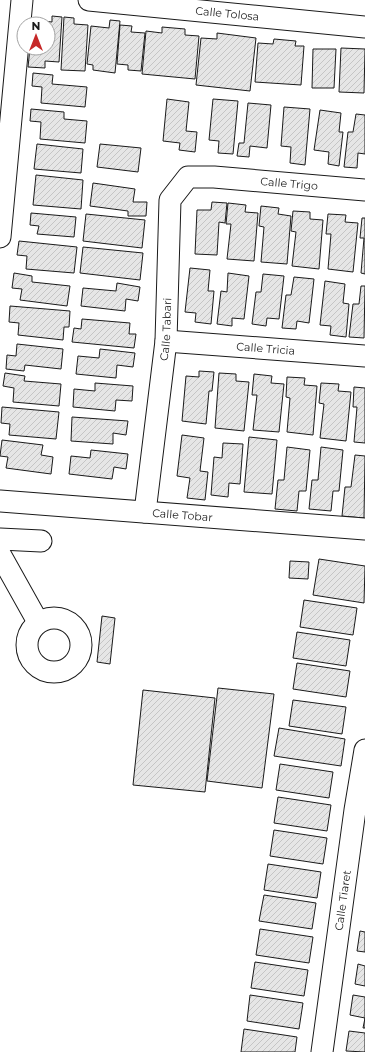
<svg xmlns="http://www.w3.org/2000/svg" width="365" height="1052" viewBox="0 0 365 1052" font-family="Montserrat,sans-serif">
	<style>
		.building { fill: url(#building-hatch); stroke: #1a1a1a }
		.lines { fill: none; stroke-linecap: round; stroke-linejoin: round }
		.minor-casing { stroke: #1a1a1a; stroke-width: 23 }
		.minor { stroke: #fff; stroke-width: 21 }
		.labels { text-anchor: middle; stroke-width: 3; stroke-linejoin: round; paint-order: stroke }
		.street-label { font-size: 11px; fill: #1a1a1a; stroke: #fff }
	</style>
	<defs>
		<pattern id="building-hatch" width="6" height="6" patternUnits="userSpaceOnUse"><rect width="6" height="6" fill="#e6e6e6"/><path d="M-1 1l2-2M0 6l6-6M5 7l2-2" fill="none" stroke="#c5c5c5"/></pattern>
	</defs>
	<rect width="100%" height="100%" fill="#fff"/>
	<path class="building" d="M52,16L62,17L59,62L45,61V68L28,67L30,48H48V24H31V20L52,22Z
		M64,17L74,18V24L88,25L85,71L61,70Z
		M110,20L120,21L115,73L93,70V65L87,64L91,26L109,28Z
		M120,25L132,26L131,32L145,33L141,71L128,70V65L117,64Z
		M162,27L185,29V35L199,36L195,79L142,74L146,31L162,33Z
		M217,33L256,38L250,91L196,85L201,38L217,39Z
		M274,39L296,41L295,46H304L301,85L255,82L258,43L273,44Z
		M341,48L365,49L364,93L339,92Z
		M313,49H336L334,88H312Z
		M33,73L53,75L52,84L87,87L85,107L41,103L42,87L32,86Z
		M167,99L189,102L186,131L197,132L195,152L179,150L180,143L163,141Z
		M213,99L238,101L233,154L218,153L219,141L209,140Z
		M248,103L271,105L267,148L250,146L249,157L237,156L239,143H244Z
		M284,107L310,109L305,165L290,163L291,147L281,146Z
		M31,109L64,112V119L87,121L85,143L40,139L41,122L30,121Z
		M320,110L341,113L339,132H343L339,166L328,164L329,152L314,150Z
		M356,114L365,115V154L358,153L357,168L344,167L348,132H353Z
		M37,144L83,149L81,173L34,169Z
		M100,144L141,148L138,172L97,167Z
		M36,175L83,180L81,209L33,205Z
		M93,183L135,189L133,202H147L146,216H128V211L90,206Z
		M212,202L227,203L225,223L219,222L217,255L195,254L197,210H211Z
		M228,203L246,205L245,212L258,213L254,261L227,259L231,224H226Z
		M261,206L279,208L278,214L291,216L287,264L261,262L264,227L259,226Z
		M293,211L310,212V219L323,220L319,269L292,266L296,232L291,231Z
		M31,213L76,217L74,237L37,234L39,226L30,225Z
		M86,214L145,220L142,248L83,241Z
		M328,214L346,215L345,222L358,223L353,272L328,269L331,234H326Z
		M362,218H365V274L361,273L364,238H360Z
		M19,241L77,247L74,273L26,269L27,256L17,255Z
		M83,247L143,253L140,280L80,273Z
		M190,268L210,270L208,291H214L211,324L195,322L196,313L185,312Z
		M14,273L32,276V282L70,286L67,306L20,300L22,289L12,288Z
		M228,273L249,276L244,319L232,318V326L217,324L221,291L227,292Z
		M263,274L284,276L279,319L267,318L266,326L252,324L256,292H261Z
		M294,277L314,279L309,323L297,321L296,329L282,328L286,295H291Z
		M325,281L345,284L343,303L349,304L346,337L330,335L331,326L320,325Z
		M117,283L140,287L138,301L126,299L125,311L81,306L83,288L116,291Z
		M361,286H365L364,338L349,337L353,304H359Z
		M10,306L70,311L69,327H64L63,340L18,335L19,323L9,322Z
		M82,319L130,323L129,334H136L134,348L72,342L74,328L81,329Z
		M17,344L63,349L61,369L25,365L24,371L6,369L7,355L16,356Z
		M100,349L135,353L133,367L117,365L116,378L76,374L78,356L99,358Z
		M199,371L214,372L212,391H209L206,424L182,421L186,376L199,377Z
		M5,373L25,376L24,381L61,384L59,406L13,402L14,388L3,386Z
		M219,373L236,374V381L249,382L244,431L215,428Z
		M254,374L272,376L271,383L284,384L279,432L253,430L257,395H252Z
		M287,377L305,378L304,385L317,386L313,435L287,432L290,398L286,397Z
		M95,383L133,386L132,401L116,400L115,411L73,407L74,389L95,391Z
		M321,383L339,384L338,391L351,392L346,441L320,438L324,404L319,403Z
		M354,387L365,388V443L354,442L357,407H353Z
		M2,407L59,412L56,439L9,435L10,424L1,423Z
		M72,417L128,421L126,435L113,433V444L71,441Z
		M182,435L204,438L200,471L208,472L205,500L187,498L190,478L177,476Z
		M249,437L277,440L272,494L244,492Z
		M2,440L43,445L41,455L53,457L51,474L6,468L8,457L0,456Z
		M223,443L243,444L240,484L229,483L228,497L211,495L214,457L222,458Z
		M287,447L310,450L306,491H299L297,511L275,509L278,480H284Z
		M321,447L343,450L339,491H333L331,511L309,509L312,480H318Z
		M91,450L128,454L126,469L114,467L112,479L69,474L71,456L90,458Z
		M355,455L365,456L364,518L342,516L345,487H351Z
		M319,559L365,566L364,603L313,595Z
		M290,561L309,562L308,579L289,578Z
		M304,600L357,608L353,635L300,627Z
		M102,616L115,618L110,664L97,662Z
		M297,632L350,640L346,666L293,658Z
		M297,663L350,671L346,697L293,689Z
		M218,688L274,694L262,788L207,781Z
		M143,690L215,698L205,792L133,785Z
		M293,700L346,707L342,734L289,726Z
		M279,728L345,739L341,766L274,756Z
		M280,764L333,772L329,798L276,790Z
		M278,797L331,805L327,831L274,823Z
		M274,830L327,838L323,864L270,856Z
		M268,864L321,872L317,898L264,890Z
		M264,895L316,903L312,929L259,921Z
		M260,929L313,937L309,963L256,955Z
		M360,931L365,932V952L357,951Z
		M255,962L308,970L304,996L251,988Z
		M358,964L365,966V986L355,984Z
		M250,995L303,1003L299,1029L247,1021Z
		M353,995L365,997V1028H363L365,1018L350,1015Z
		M244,1029L297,1037L295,1052H241Z
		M349,1031L365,1033V1052L346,1051Z"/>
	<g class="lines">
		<g class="minor-casing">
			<g id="minor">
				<path id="s1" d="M89,0L365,27"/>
				<path d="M0,237L22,0"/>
				<path id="s2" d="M166,341L365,356"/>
				<path id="s3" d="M0,501L365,529"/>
				<path id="s4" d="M145,512L166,341L170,200L188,177H214L365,190"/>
				<path d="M0,539L41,541"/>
				<path d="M0,554L38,622"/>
				<circle cx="54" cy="645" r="27"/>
				<path id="s5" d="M322,1052L355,810L365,750"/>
			</g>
		</g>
		<use href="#minor" class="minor"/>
	</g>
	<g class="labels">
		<g class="street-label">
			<text dy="4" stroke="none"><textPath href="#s1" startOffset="139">Calle Tolosa</textPath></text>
			<text dy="4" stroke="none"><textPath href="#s4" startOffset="444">Calle Trigo</textPath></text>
			<text dy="4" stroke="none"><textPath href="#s4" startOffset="184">Calle Tabari</textPath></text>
			<text dy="4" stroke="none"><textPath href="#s2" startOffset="100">Calle Tricia</textPath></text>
			<text dy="4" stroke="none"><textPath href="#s3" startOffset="183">Calle Tobar</textPath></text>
			<text dy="4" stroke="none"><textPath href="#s5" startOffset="153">Calle Tiaret</textPath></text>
		</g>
	</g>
	<g transform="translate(36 36)"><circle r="19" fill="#ffffff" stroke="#a3a3a3"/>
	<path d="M0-3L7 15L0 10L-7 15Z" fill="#c62828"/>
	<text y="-6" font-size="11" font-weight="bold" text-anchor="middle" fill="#1a1a1a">N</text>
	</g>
</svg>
